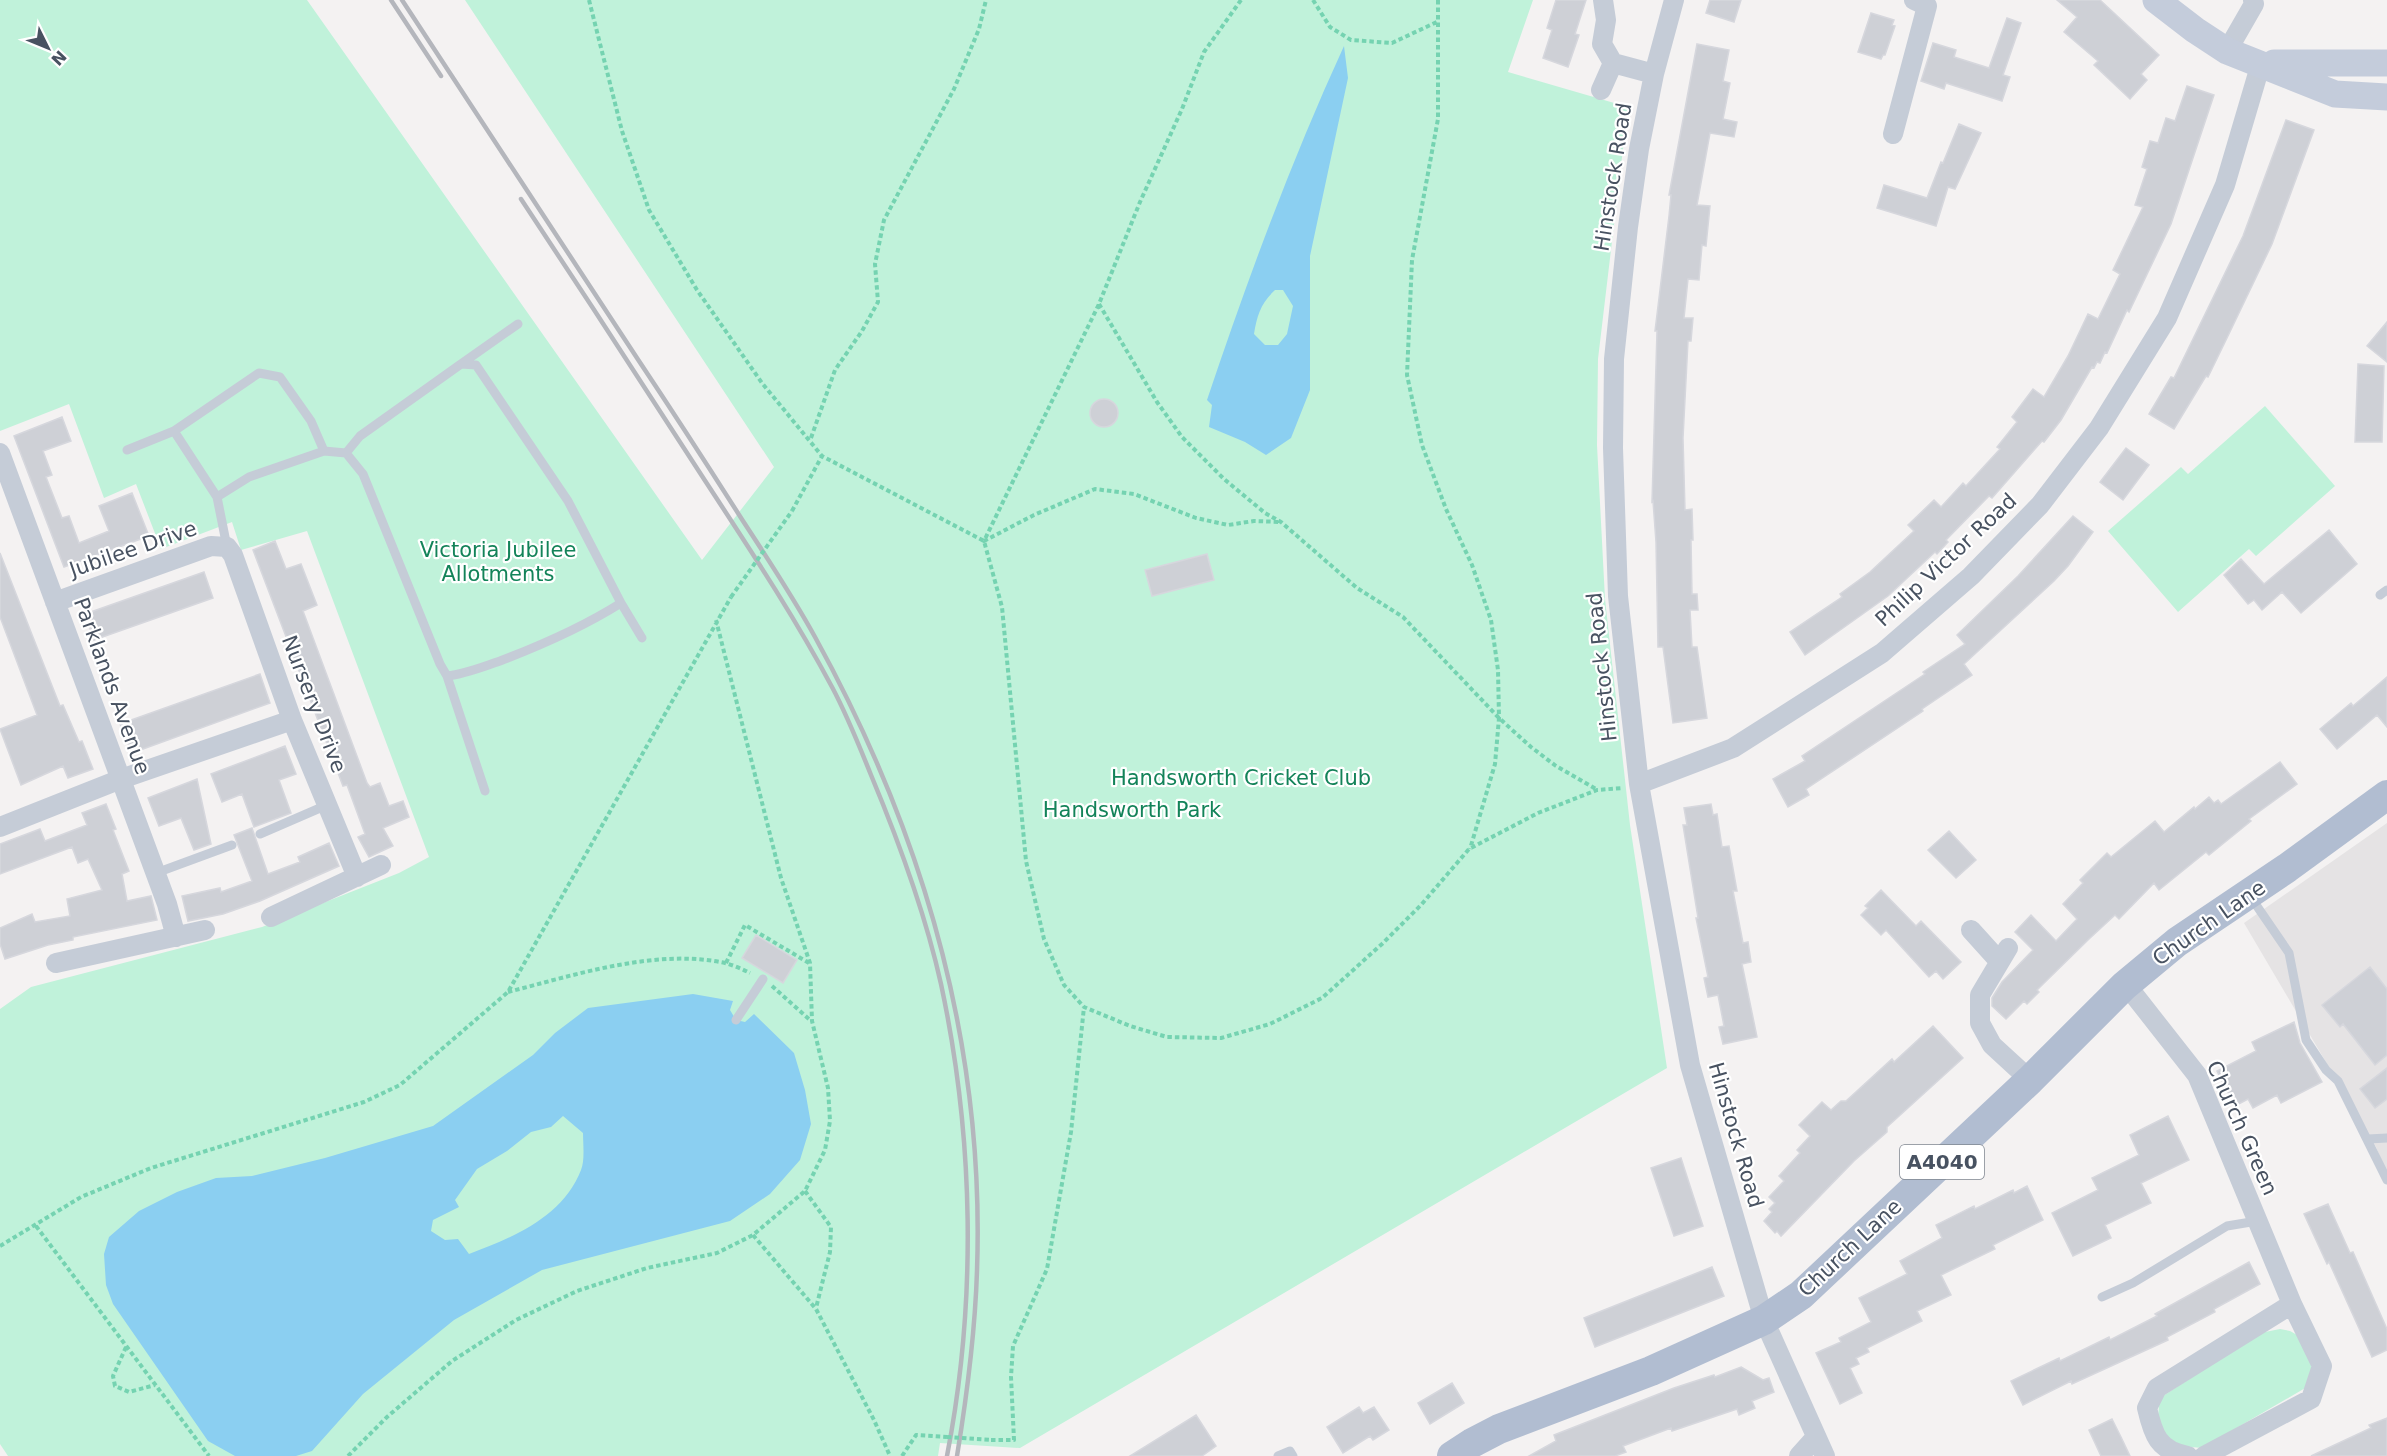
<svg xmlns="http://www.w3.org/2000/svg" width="2387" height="1456" viewBox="0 0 2387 1456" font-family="'DejaVu Sans',sans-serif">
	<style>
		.education { fill: #e5e3e4 }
		.green { fill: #c0f2da }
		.water { fill: #8bcff1; fill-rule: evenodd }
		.building { fill: #ced0d6; stroke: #d6d7dd; stroke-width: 1.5 }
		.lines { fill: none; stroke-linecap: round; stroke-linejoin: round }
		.path { stroke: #75d3b1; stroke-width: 4; stroke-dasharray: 4.5 3; stroke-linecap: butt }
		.lane { stroke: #c5ccd7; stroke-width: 9 }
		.street { stroke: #c5ccd7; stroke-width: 20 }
		.secondary { stroke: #c4ccdb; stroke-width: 27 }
		.primary { stroke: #b1bdd1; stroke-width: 30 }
		.rail { stroke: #b4b6bc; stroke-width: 4.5 }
		.path-bridge { stroke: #75d3b1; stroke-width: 4; stroke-dasharray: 4.5 3; stroke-linecap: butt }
		.labels { text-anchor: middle; stroke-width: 4.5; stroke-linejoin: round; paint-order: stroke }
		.shield { fill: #fff; stroke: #7f8690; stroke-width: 1.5 }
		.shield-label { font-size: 20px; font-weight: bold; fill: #485261 }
		.street-label { font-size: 21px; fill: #485261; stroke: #fff }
		.park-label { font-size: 21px; fill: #138359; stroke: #fff }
	</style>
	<rect width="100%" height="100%" fill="#f4f2f2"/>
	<path class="education" d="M2387,823V1174L2376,1147L2244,923Z"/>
	<path class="green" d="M0,0H307L702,560L774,467L465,0H1533L1508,72L1628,107L1598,359L1597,445L1605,599L1630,825L1667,1068L1020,1448L940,1443L938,1456H8L0,1444V1009L31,987L262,927L399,873L429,857L307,531L241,550L232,522L161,549L136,484L104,498L69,404L0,431Z
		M2265,406L2335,486L2256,556L2249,549L2178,612L2108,531L2181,467L2188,474Z
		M2280,1329L2290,1331L2299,1336L2311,1361L2312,1375L2307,1387L2202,1448L2181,1446L2169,1438L2161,1428L2158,1418L2159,1405L2163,1396L2260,1333Z"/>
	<path class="water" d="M1344,46L1348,78L1310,256V390L1291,438L1266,455L1245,442L1209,427L1212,405L1207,400C1247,281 1291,161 1344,46ZM1275,290H1283L1293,306L1287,334L1278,345H1265L1254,334C1257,315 1261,303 1275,290Z
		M693,994L733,1001L730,1010L736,1020L745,1022L754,1014L794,1053L805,1090L811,1124L800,1160L770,1194L730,1221L542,1270L454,1320L363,1394L312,1451L296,1456H235L208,1441L113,1304L106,1285L104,1254L109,1237L139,1211L177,1192L216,1178L252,1176L325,1158L433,1126L533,1055L555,1033L588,1008ZM563,1116L583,1133C583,1144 585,1160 581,1170C563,1217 512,1238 469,1254L458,1239L445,1240L431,1231L433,1220L459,1207L455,1200L477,1169L507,1151L531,1132L551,1127Z"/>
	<path class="building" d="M1556,0H1586L1575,34L1579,35L1568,67L1543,58L1552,30L1547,28Z
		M1710,0H1741L1734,22L1706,13Z
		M2057,0H2100L2159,55L2141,74L2147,80L2130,99L2094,65L2098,61L2064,32L2077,17Z
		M1871,13L1894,20L1892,25L1895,26L1885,55H1883L1881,59L1858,52Z
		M2007,18L2021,23L2003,75L2010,77L2002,101L1946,83L1944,89L1921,81L1933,43L1956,50L1954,57L1989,68Z
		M1697,44L1729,50L1723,81L1730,83L1723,119L1737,122L1734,137L1710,133L1697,205L1710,206L1706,246L1702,245L1699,280L1688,279L1684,318H1693L1691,341H1688L1683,438L1685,510L1692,509L1693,540H1691L1692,594H1697L1698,610H1690L1692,647H1697L1707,718L1673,723L1663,647H1658L1656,542L1653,501L1652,502L1657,331H1655L1669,216L1671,195H1669Z
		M2187,86L2214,95L2171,224L2129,312L2127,310L2107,353L2105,352L2100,363L2097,362L2094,368L2092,367L2061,420L2044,442L2042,441L1992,498L1989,496L1946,540L1948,542L1937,554L1935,552L1888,596L1805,655L1790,632L1842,597L1840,594L1870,572L1914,531L1908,525L1934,500L1941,507L1963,483L1966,486L2000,449L1997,447L2017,422L2012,417L2033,389L2044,397L2068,356L2088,314L2098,319L2120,274L2113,270L2143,207L2135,205L2147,169L2142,167L2150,141L2158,143L2166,118L2175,121Z
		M2286,120L2314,130L2272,244L2227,338L2208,377L2206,376L2174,429L2149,414L2171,377L2174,378L2243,236Z
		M1959,124L1981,133L1955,189L1948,187L1936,226L1877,208L1884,185L1927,198L1941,162L1943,163Z
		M2387,322V362L2367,346Z
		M2358,364L2384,366L2382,442H2355Z
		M1090 413a14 14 0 1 1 28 0a14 14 0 1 1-28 0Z
		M62,417L71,441L43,451L52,475L46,477L62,518L69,516L79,543L109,531L99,506L132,493L149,536L64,567L14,436Z
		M2126,448L2149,465L2123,500L2100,482Z
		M2073,516L2093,532L2068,566L2054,581L1964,664L1972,675L1922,709L1923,711L1806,789L1809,795L1788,807L1773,779L1805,761L1802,756L1925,674L1923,672L1965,644L1957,635L2018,576Z
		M2329,530L2357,564L2301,613L2282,592L2262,610L2254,600L2248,604L2224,575L2241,559L2264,584Z
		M275,541L286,569L301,564L317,605L303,611L367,783L370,787L380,783L389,806L403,801L409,817L383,828L393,846L369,857L358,837L365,834L347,785L343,786L253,550Z
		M0,553L60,706L63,705L79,742L82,741L93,769L68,778L63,766L21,785L0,729L37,715L0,617Z
		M1207,554L1214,580L1152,596L1145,570Z
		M204,572L213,598L94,640L85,614Z
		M260,674L270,703L132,753L120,724Z
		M2387,677V727L2377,715L2337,749L2320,729L2351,703L2353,706Z
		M285,746L296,774L279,780L291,813L254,827L242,794L222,802L211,774Z
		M2280,762L2297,784L2249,819L2251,821L2209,855L2206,852L2159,890L2154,883L2119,919L2115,915L2089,939L2037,990L2039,992L2027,1004L2024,1001L2006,1019L1992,1006V998L2002,982L2033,950L2015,932L2031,915L2056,941L2077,919L2063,904L2083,883L2080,880L2107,853L2111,857L2155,821L2164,832L2194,807L2195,809L2209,797L2214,803L2218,800L2221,804Z
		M197,779L211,844L194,850L181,818L159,826L148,798Z
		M106,804L116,829L113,830L129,871L122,874L127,901L151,896L157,920L73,937V940L48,945L5,959L0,944V928L32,914L35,922L70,916L67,899L102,890L88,859L78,863L72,847L0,874V844L40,829L45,841L87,825L82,813Z
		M1711,804L1713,815L1717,814L1722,847L1729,846L1737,891H1733L1743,943L1748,942L1751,962L1742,964L1757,1037L1723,1044L1719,1027L1724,1026L1718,995L1708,997L1704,978L1708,977L1696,918H1698L1683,825H1687L1684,808Z
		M252,828L268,874L300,862L298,857L329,843L339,866L260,901L223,914L188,921L182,896L220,888L221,892L252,881L234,835Z
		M1949,831L1976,860L1956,878L1928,850Z
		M1881,890L1916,926L1921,921L1961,962L1943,979L1936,971L1929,977L1886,930L1881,935L1861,915L1868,908L1865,906Z
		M756,935L797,960L783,983L742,958Z
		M2370,967L2387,989V1055L2375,1065L2343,1024L2340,1027L2322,1005Z
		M2294,1022L2300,1043L2322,1082L2281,1103L2277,1095L2253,1108L2248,1099L2235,1106L2217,1071L2256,1051L2252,1042Z
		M1933,1026L1963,1058L1887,1127V1132L1854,1161L1781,1236L1777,1231L1775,1233L1764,1221L1772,1212L1769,1209L1775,1203L1769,1197L1784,1181L1779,1176L1800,1153L1797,1150L1810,1136L1799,1125L1822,1102L1831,1110L1841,1101H1846L1892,1059L1894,1062Z
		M2387,1068V1099L2375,1108L2360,1089Z
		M2168,1116L2189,1160L2141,1183L2151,1203L2105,1225L2111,1238L2073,1256L2052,1213L2098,1190L2092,1178L2139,1155L2130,1135Z
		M1681,1158L1703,1226L1674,1236L1651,1168Z
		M2027,1186L2043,1220L1993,1245L1995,1249L1941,1275L1951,1295L1917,1311L1922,1321L1867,1348L1869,1352L1856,1358L1859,1364L1850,1368L1862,1393L1840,1404L1816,1353L1841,1342L1839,1338L1871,1322L1859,1298L1907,1274L1900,1261L1942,1238L1936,1225L1974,1206L1975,1209L2013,1190L2014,1193Z
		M2328,1204L2350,1253L2353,1252L2387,1329V1350L2372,1357L2329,1262L2327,1264L2304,1214Z
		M2249,1262L2260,1284L2214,1309L2215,1312L2167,1337L2168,1340L2072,1384L2071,1381L2023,1405L2011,1381L2059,1358L2060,1361L2109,1337L2110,1340L2157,1316L2155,1314Z
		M1712,1267L1724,1296L1595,1347L1584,1318Z
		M1741,1367L1763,1380L1769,1378L1774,1392L1752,1401L1755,1408L1739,1415L1737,1409L1672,1431L1671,1428L1623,1446L1626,1452L1615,1456H1529L1556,1441L1554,1435L1674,1388L1714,1375L1715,1377Z
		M1452,1383L1464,1403L1430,1424L1418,1403Z
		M1359,1407L1363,1413L1374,1407L1389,1430L1373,1440L1370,1436L1343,1453L1327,1427Z
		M1196,1415L1216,1446L1202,1456H1130Z
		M2387,1418V1456H2311L2371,1428L2369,1425Z
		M2112,1419L2121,1437L2130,1456H2101L2089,1430Z"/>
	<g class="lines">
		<path class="path" d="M589,0L622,131L649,210L697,290L762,383L822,456L984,541L1002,607L1026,861L1044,939L1064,985L1084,1007L1130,1026L1167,1037L1221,1038L1270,1024L1322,998L1382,944L1421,905L1469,849L1538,813L1597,790L1623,788
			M1241,0L1204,52L1182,109L1140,202L1099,304L984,541L1034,515L1095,489L1134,494L1196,518L1228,525L1254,521L1281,522
			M1313,0L1330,27L1351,40L1392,43L1439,21
			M1438,0V119L1412,260L1407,375L1422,445L1446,509L1472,565L1491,620L1498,670L1499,718L1495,764L1470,849
			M1099,304L1157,402L1182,437L1224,479L1265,513L1281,522L1357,588L1403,617L1499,718L1531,747L1556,766L1596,789
			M811,438L835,370L862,331L878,302L875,264L884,220L954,89L979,29L986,0
			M792,511L822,456
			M726,963L745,925L809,963
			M772,986L811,1021
			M508,992C575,975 656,948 725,963C733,965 742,969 750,973
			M805,1191L831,1227L830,1252L816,1308
			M36,1226L209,1456
			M753,1235L816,1309L874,1420L890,1456
			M0,1246L81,1197L151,1168L364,1102L400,1085L508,992L731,597
			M126,1347L113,1376L115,1386L129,1392L155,1385
			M991,1440H1014L1011,1377L1013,1346L1047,1269L1071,1132L1084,1007
			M348,1456L387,1417L452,1361L516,1320L577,1291L647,1268L717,1253L753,1235L805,1191L825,1150L830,1121L828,1088L812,1021L810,963L781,878L716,620
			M902,1456L916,1435L947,1437"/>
		<path class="lane" d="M461,364L518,324
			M174,431L259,373L280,377L311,421L324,451
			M127,450L174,431L217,497
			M227,547L217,497L249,477L324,451L346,453L360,436L461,364L476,365L568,501L621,603C583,627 542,645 500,661C482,667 465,674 447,676L440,664L363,474L346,453
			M2380,595L2387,590
			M621,603L642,638
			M447,676L485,791
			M260,834L327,805
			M156,873L232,845
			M2250,896L2289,953L2306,1040L2326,1070L2338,1081L2387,1180
			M736,1020L763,979
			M2368,1139L2387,1138
			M2102,1297L2133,1283L2227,1226L2257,1221
			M1278,1456L1290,1451L1293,1456"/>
		<path class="street" d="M1674,0L1654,74L1639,149L1628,227L1614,359L1613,448L1618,596L1639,784L1690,1065L1764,1320L1825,1456
			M2227,51L2254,4L2253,0
			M1613,63L1654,74
			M1601,90L1613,63L1602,44L1606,20L1603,0
			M1893,134L1927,6L1914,0
			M0,453L167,904L176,937
			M55,602L211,546L227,547L233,555L292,720L357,877
			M1639,784L1733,748L1882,653L1971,576L2040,505L2099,428L2167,318L2225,185L2261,63
			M0,827L121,779L292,720
			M271,917L381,865
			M1971,930L1999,961
			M2008,948L1980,995V1023L1992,1045L2030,1080
			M56,963L205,930
			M2124,986L2135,996L2197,1075L2292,1304L2322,1366L2311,1399L2204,1456
			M1799,1456L1816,1437
			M2188,1456C2158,1451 2153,1434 2147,1408L2157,1388L2292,1304"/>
		<path class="secondary" d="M2156,0L2195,30L2227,51L2335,94L2387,97
			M2274,63H2387"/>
		<path class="primary" d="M1452,1456L1472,1443L1499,1429L1651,1371L1764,1320L1801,1295L2030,1080L2124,986L2177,942L2287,868L2387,795"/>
		<path class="rail" d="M391,0L441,76
			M402,0C481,119 558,239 637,358C673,412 708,466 743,521C768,559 793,597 815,637C923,833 985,1046 977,1271C975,1334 967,1395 957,1456
			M521,199C582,291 642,383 702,476C747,545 793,614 832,687C847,715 859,745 871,775C899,842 925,912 941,984C974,1138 977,1301 947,1456"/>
		<path class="path-bridge" d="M731,597L792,511
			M947,1437L991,1440"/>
	</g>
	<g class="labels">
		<rect class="shield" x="1900" y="1145" width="84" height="34" rx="4.5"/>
		<g class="shield-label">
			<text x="1942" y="1169">A4040</text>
		</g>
		<g class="street-label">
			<text transform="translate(1613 177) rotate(-81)" y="7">Hinstock Road</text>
			<text transform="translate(133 549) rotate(-19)" y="7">Jubilee Drive</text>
			<text transform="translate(1946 560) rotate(-43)" y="7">Philip Victor Road</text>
			<text transform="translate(1602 667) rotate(-96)" y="7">Hinstock Road</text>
			<text transform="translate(112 686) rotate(70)" y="7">Parklands Avenue</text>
			<text transform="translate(314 704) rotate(69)" y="7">Nursery Drive</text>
			<text transform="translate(2209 923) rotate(-35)" y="7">Church Lane</text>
			<text transform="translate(2242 1128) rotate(66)" y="7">Church Green</text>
			<text transform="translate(1736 1135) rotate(74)" y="7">Hinstock Road</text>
			<text transform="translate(1850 1248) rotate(-43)" y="7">Church Lane</text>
		</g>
		<g class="park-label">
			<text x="498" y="557">Victoria Jubilee<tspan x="498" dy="24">Allotments</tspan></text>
			<text x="1241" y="785">Handsworth Cricket Club</text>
			<text x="1132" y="817">Handsworth Park</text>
		</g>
	</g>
	<g transform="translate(48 48) rotate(133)" stroke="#ffffff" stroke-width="4.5" paint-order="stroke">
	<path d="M0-4.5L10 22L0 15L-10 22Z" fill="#485261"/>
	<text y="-9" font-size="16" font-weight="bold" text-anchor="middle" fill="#485261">N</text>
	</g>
</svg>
